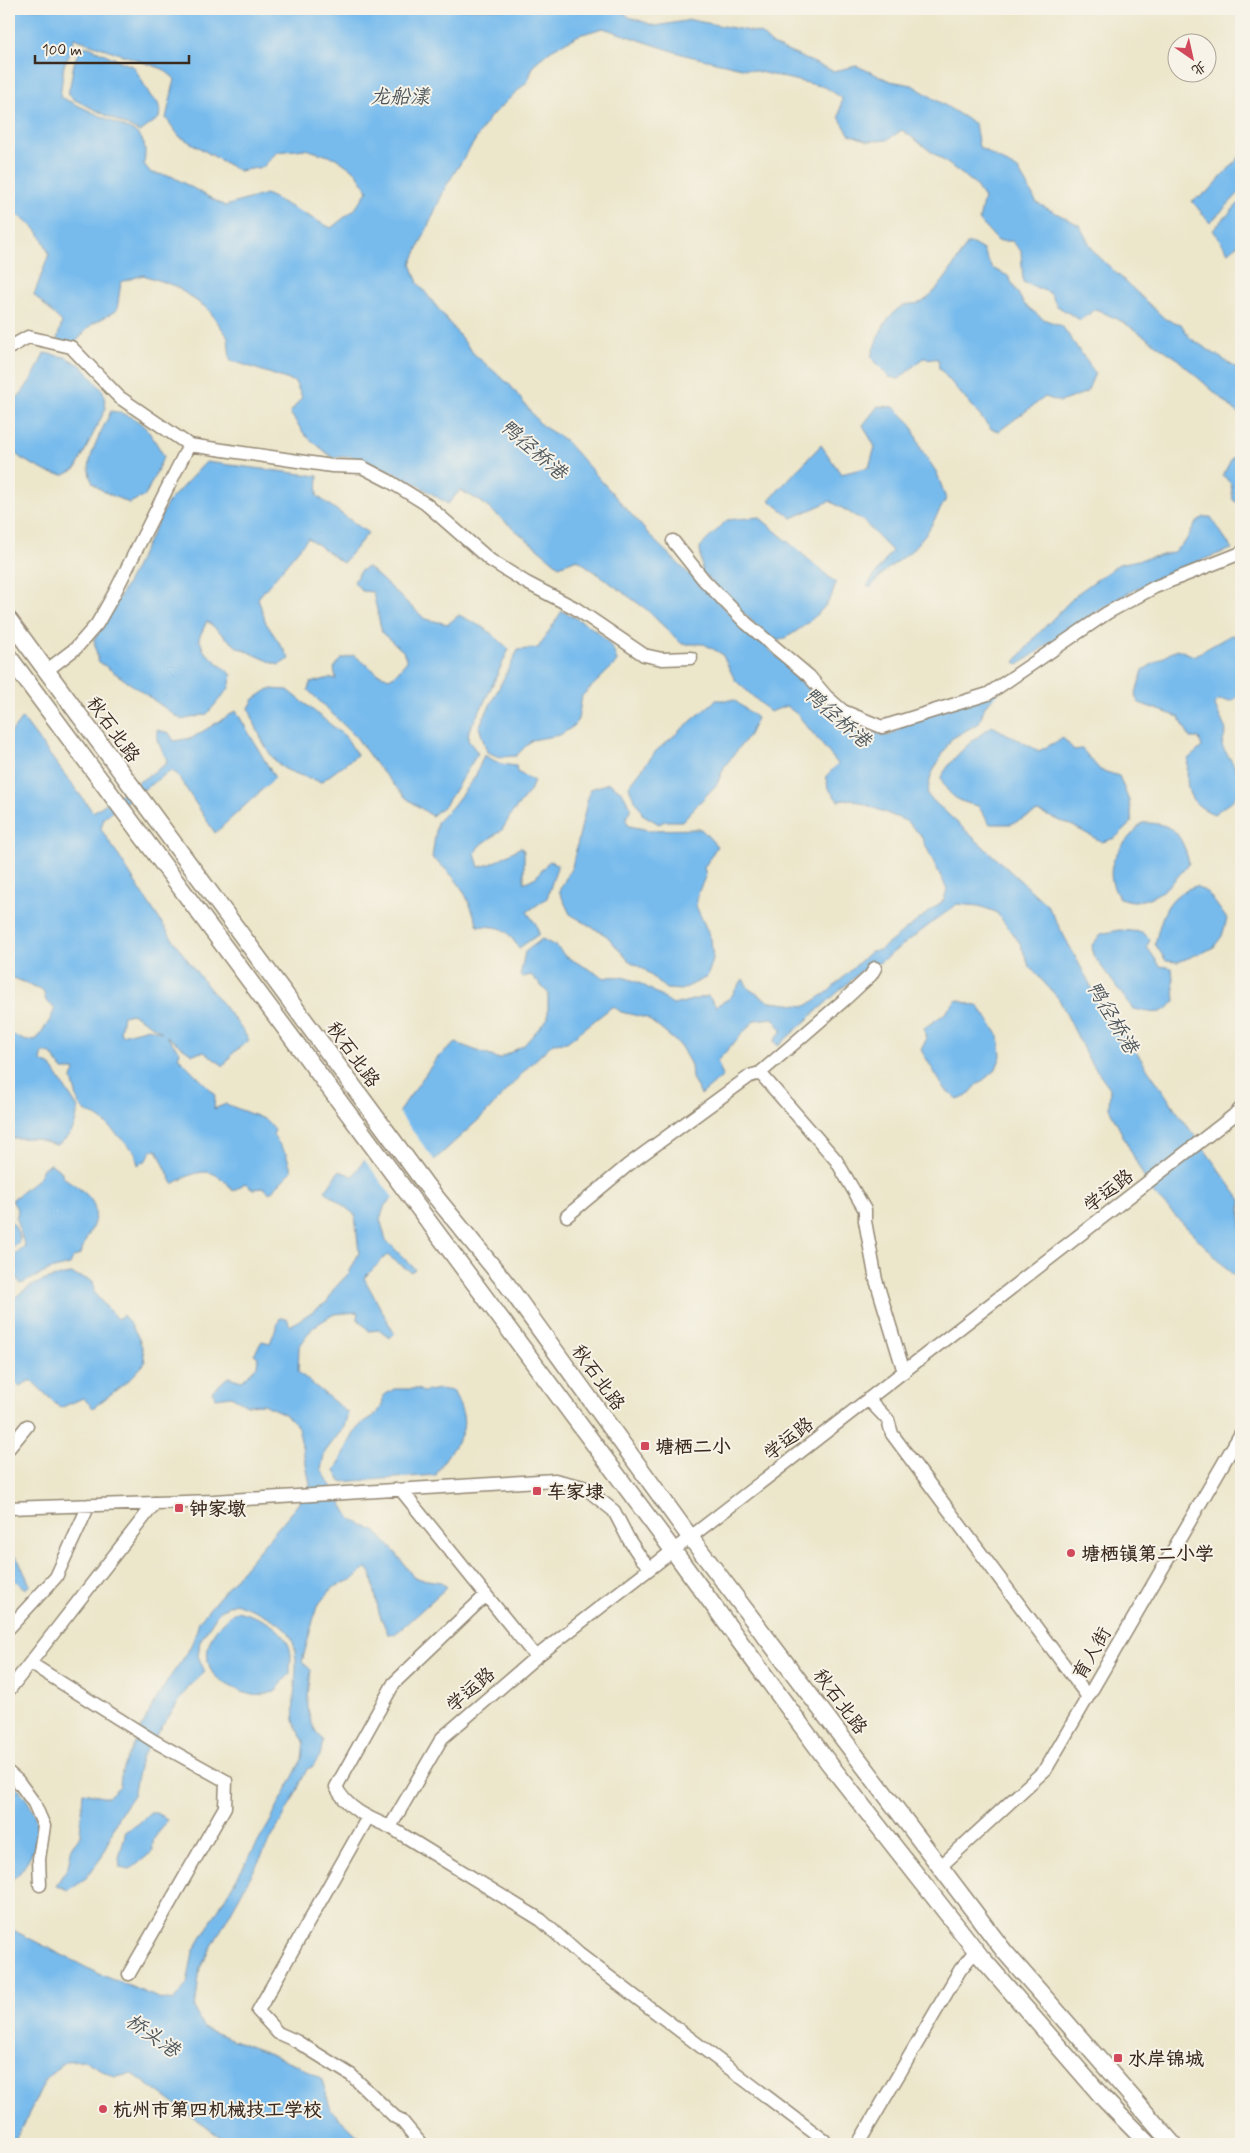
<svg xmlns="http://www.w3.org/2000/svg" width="1250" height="2153" viewBox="0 0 1250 2153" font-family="Mynerve,'LXGW WenKai TC',sans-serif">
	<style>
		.water { fill: #77bbed; stroke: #597286; fill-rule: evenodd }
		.pier { fill: #ece6cb }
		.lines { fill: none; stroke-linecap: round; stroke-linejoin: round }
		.minor-casing { stroke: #948874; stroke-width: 15 }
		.major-casing { stroke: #948874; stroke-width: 19 }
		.minor { stroke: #fff; stroke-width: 12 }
		.major { stroke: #fff; stroke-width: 16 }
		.poi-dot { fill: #d1495b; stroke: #f7f3e8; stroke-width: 2 }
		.labels { text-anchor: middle; stroke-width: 4; stroke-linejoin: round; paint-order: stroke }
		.street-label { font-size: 19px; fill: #3b2a1e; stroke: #f7f3e8 }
		.poi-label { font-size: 19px; font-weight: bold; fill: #3b2a1e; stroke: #f7f3e8; text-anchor: start }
		.water-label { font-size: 20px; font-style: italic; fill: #4d565c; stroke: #f7f3e8 }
	</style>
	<rect width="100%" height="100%" fill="#f7f3e8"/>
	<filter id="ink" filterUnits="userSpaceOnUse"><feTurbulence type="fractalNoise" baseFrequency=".02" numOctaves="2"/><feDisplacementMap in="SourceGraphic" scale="10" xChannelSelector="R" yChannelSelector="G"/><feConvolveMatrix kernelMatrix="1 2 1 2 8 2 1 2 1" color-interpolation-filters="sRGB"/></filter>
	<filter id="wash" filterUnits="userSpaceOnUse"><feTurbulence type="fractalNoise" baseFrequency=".0096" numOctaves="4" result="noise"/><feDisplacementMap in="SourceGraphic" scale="20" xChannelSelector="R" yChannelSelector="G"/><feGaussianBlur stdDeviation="1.12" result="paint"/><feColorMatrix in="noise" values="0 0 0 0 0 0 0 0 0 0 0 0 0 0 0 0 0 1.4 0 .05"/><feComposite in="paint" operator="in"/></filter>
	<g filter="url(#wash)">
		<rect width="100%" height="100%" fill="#ece6cb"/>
		<path class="water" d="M9,9H620L629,17L656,26L691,20L760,33L773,45L833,71L857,66L890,81L912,85L975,124L979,147L1018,170L1037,203L1079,225L1094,252L1165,319L1181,324L1190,338L1241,371V416L1175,357L1123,322L1096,309L1080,320L1057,306L1050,293L1023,282L1021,251L1012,241H998L979,220L984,198L974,183L902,130L887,140L868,141L849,134L839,117L842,98L825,87L685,55L603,28L579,35L551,50L534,64L528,81L490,117L446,186L411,264L418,283L474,354L510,385L541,425L565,440L654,540L736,620L792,670L820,702L855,729L889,736L918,715L961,692L975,691L993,682L999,692L985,706L979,723L951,739L931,775L927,795L1048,906L1092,988L1178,1113L1241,1200V1283L1151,1191L1109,1108L1110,1088L1088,1058L1059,999L1029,966L1020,943L996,912L979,906L957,904L879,963L869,964L778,1046L774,1041L782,1030L773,1018L755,1020L717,1061L723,1076L701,1095L692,1078L691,1065L680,1045L647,1018L621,1012L613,1006L567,1042L553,1043L528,1067L486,1113L385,1205L380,1219L386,1240L415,1269L411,1272L387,1255L364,1278L394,1333L390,1338L380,1330L369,1331L357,1318L358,1312L334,1314L313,1327L299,1347L298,1372L348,1413L344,1427L325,1452L321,1469L351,1519L376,1532L396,1553L414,1578L441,1582L447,1587L395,1634H388L379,1613L371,1573L367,1568L353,1579L332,1588L317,1606L302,1662L311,1670C308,1701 302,1715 323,1741L320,1756L312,1767L307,1769L292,1801L200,1968L195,2009L203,2028L298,2065L322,2080L331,2110L366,2144H228L227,2142L133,2074L114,2077L84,2060L65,2061L47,2078L13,2144L9,2140V1928L97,1973L161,1999L173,2001L187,1984L193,1952L270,1822L302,1759L304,1741C292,1724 293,1718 294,1697C295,1679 299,1657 292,1639C286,1621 252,1609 235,1603L220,1610L200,1641L198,1656L205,1672L188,1688L141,1758L133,1795L119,1815L101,1858L86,1878L68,1890L56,1885L68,1867L72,1846L80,1836L83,1792L108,1797L120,1786C121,1768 125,1763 133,1747C143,1725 152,1705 165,1685C181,1659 192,1653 199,1621L299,1503L310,1484L298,1427L285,1414L263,1404L247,1405L231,1396L216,1398L212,1391L228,1377L242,1381L257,1366L258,1357L254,1354L262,1341L270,1343L280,1318H287L290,1326L327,1302L333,1290L349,1273L359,1253L355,1215L325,1191L339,1171L353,1176L437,1058L456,1043L499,1059L524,1045L548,1018V993L531,975L523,977L520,976L525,952L542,939L557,947L565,956L605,978C628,971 655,992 673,1005L708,996L716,1006L730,998L743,979L749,989L770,1002L806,1006L828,992L871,951L880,950L944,900L947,889L920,834L906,821L852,799L838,801L828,788L826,776L838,764L797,714L786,706L770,712L735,680L722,654L704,644H682L646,609L577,559L559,566L480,501L460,490L448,504L412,481L379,466L350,456L333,458L305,435L290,413L302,397L295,382L230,360L228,337L208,309L175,286L143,275L121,282L117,310L91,325L71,347L57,340L62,322L34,295L49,254C40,230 31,222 9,210ZM74,38L163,69L175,79L166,118L179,136L239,171L263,167L277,152L305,149L336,158L356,172L368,190L355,209L331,228L266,194L225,206L171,176L151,173L144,164C146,150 146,140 135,132L60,97L64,65L70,54Z
			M82,47H89L134,67L151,97L158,103L160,111L159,118L140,132L73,99L68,93C74,75 70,64 82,47Z
			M1241,155V191L1210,223L1192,201L1209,191Z
			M1241,201V242L1228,252L1213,230Z
			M967,244H973L983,250L992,268L1008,276L1024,304L1043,319L1062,326L1095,373L1087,392L1060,402L1045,397L999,431L991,429L939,368L938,359L923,358L899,379L889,377L871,357C876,340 886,314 903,306C910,303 920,305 925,300C942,287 956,262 967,244Z
			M44,353L65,357L82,366L103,391L106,408L76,469L64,475L49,473L22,459L9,448V406C26,391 36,373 44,353Z
			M878,406L894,407L911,424L921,449L937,473L946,499L928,531L910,552L885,571L870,588L867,586L892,551L862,520L830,501L792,518L769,500L821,445L841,474L869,467L875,447L863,425Z
			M111,411C143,417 148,430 164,456L145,496L129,503C119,498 106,494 97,487C76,471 103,430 111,411Z
			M1241,450V505L1233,500L1231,484L1223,475L1232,458Z
			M206,462L318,476L317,496L368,533L343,563L308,538L258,598L266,623L290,659L278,665L237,647L207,621L199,638L204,651L232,675L229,688L207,714L182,720L98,661L94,640L127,584L168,502Z
			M759,517L836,583C834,588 833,594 830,599C821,614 791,639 773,642L702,572L700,547L727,520Z
			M1204,517H1211L1232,549C1199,561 1165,573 1134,590C1093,612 1056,639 1018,665L1015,662L1037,635L1078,593L1119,564L1172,553L1185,542L1195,524Z
			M368,567L425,619L448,624L459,615L486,629L509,649L483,705L469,730L468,740L478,753L446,804L432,816L406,798L377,766L356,737L308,690L310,683L330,678L336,679L334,668L341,659L354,655L377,673L389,678L396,674L407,661L403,651L382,633L373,592L362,591L354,582L360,571Z
			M562,611C583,622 613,636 617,662L582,696L578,719L574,726L560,735L532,740L516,756L499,757L487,752L479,727L518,650L538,648Z
			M1231,635L1241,637V694L1232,701L1218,700L1214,704L1226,730L1222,746C1231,761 1246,778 1235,797C1231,803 1220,809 1214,814C1185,802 1186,788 1188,759L1202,747L1199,738H1190L1179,717L1139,703L1135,696L1143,670L1177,649L1194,656Z
			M269,689L288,690L346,737L357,755L321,782C310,778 297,775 287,770C269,762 255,726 249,708L254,699Z
			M716,700H734L757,718L749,735L724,767L717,784L682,821H665L659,824L642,814C640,804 632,799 629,786L656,751Z
			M236,711L275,778L215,833L176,773L170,771L104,817L101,829C132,876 161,925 195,970C213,994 233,1015 249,1040L234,1052L224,1066L204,1052L192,1054L166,1036L180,1052L178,1057L215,1094L214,1109L226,1104L266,1120L275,1130L273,1135L286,1154L292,1171L270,1193L264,1188L253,1189L245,1183L233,1191C214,1165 199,1169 173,1184L157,1150H152L146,1160L138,1165L135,1152L101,1119L85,1111L79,1105L72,1079L75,1070H63L51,1054L43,1052L41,1061L51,1066L78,1108C75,1127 73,1136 56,1145L34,1138H9V1033L26,1041L37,1039L50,1020L55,1008L46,1001L43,990L9,976V735L22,718L93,812L166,764L167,760L157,740V730L169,733L174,741L192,738ZM133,1014L162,1032L148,1028L122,1035L120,1032L123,1016Z
			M992,726L1039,751L1063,738L1074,750L1082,749L1100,770L1119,776L1129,801L1132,822L1115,838L1102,842L1073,826L1038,812L1011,824H990L978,806C959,802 947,796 941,777C954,755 971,741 992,726Z
			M484,755L501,764L516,766L517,772L534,781L530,791L512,813L502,830L478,847L475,854L479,867L491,864L521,847L524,851V883L536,877L549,861L558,864L547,898L527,912L536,924L539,934L519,948C504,927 504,927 478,926C466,893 461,880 432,858L437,822L452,807L475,777Z
			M609,783L622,792L631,807L626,820L629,826L649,830L701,829L717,846L704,868L706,875L698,893L696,906L711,939L713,960L707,977L681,990L666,989L645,970L628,960L607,936L570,914L559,891L572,867L590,789Z
			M1142,823C1174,822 1182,835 1189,863C1176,880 1158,900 1135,901C1130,901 1124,899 1119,898C1099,865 1121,847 1142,823Z
			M1196,886L1208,893L1227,919L1222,936L1213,948L1178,962L1166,961L1155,944C1162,916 1166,895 1196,886Z
			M1119,930L1142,932L1150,939L1147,947L1160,966L1172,968L1175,1001C1160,1018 1153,1012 1133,1009L1093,955L1092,945L1101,934Z
			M957,1000L979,1007L999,1036L1001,1056L995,1071L978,1084L967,1096L958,1100L944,1088L921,1050L926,1040L924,1028L943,1015Z
			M51,1164L62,1172V1176C83,1192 106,1201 90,1232C86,1240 83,1245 81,1254L73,1258L70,1265L50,1270L21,1284L13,1273L16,1265L14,1255L25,1247L16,1219L18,1211L12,1200L39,1178L43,1168Z
			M9,1220L14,1224L20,1238L18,1244L9,1248Z
			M71,1274L93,1281L94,1293L117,1319L123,1315C136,1330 143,1343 145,1363L129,1380L93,1408L83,1398L60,1408L31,1380L20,1386L9,1380V1303C27,1285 46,1278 71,1274Z
			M394,1389H418L423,1392L439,1389L453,1391C478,1436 454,1437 436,1475L341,1482L335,1471C342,1458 349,1440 357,1429C367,1416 383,1418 383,1396Z
			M9,1550L19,1561L30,1585L25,1589L9,1575Z
			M237,1611C257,1616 284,1626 290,1649C292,1656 290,1666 290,1673L275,1692C268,1693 258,1697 252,1695C242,1693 217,1681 212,1672C199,1648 216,1623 237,1611Z
			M9,1781C22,1790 36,1810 37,1827C38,1844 25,1874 9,1881Z
			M149,1813H156L167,1819C162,1834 150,1834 153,1851L130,1870L120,1868L119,1858L126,1831L138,1824Z"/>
		<path class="pier" d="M397,1110L435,1161L394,1199L363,1158Z"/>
	</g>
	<g filter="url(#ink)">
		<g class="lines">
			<g class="minor-casing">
				<path id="minor" d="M9,348L28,337L71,347L119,397L189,445L332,466L362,467L389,481L426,504L490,560L527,583L575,608L644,655L662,659L691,658
					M673,541L704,580L746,623L809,676L826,696L843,711L882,727L988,694L1107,613L1155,587L1241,553
					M46,671L76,648L97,624L114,594L189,445
					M760,1073L836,1160L865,1210V1221L876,1280L904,1372
					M567,1216L628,1165L750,1076L760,1073L843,1001L871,975L875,968
					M868,1399L888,1420L892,1434L1088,1697
					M9,1448L27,1426
					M401,1490L536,1657
					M9,1508L214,1501L555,1480L584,1487L614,1511L629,1540L641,1558L650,1567
					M486,1595L394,1683L336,1787C347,1809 369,1818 390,1827L541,1920L579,1954L829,2144
					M9,1628L56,1577L89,1505
					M30,1663L154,1741L226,1781L225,1807L129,1974
					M9,1690L155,1503
					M9,1773L18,1781L34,1803L44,1826L39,1859L40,1885
					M368,1817L258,2011L278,2033L296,2041L351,2075L395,2117L401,2120L421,2144
					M390,1827L442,1738L536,1657L1233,1116L1241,1108
					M941,1866L1046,1769L1241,1433
					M858,2144L960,1970L976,1950"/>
			</g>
			<g class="major-casing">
				<path id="major" d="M9,620L426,1185L506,1283L690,1537L1004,1951L1173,2144
					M9,657L672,1549L828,1762L981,1957L1105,2100L1148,2144"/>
			</g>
			<use href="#minor" class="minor"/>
			<use href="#major" class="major"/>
		</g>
	</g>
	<g class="poi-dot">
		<rect x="640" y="1441" width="10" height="10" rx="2.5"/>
		<rect x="532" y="1486" width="10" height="10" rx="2.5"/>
		<rect x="174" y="1503" width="10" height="10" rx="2.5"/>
		<circle cx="1071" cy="1553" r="5"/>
		<rect x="1113" y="2053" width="10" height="10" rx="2.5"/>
		<circle cx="103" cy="2109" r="5"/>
	</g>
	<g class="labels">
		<g class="street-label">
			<text transform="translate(114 729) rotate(54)" y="7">秋石北路</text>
			<text transform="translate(354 1054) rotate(54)" y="7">秋石北路</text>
			<text transform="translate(1108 1190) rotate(-38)" y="7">学运路</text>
			<text transform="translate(599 1377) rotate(54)" y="7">秋石北路</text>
			<text transform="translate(788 1438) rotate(-38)" y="7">学运路</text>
			<text transform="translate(1091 1653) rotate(-60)" y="7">育人街</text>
			<text transform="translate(470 1689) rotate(-41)" y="7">学运路</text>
			<text transform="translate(841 1701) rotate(53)" y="7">秋石北路</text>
		</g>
		<g class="poi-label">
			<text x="655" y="1453">塘栖二小</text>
			<text x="547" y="1498">车家埭</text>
			<text x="189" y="1515">钟家墩</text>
			<text x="1081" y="1560">塘栖镇第二小学</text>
			<text x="1128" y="2065">水岸锦城</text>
			<text x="113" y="2116">杭州市第四机械技工学校</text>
		</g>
		<g class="water-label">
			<text x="400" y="103">龙船漾</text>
			<text transform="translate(534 449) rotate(41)" y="7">鸭径桥港</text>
			<text transform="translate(838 717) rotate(41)" y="7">鸭径桥港</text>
			<text transform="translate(1113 1017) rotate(59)" y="7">鸭径桥港</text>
			<text transform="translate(153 2035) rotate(35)" y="7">桥头港</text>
		</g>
	</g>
	<rect width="1250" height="2153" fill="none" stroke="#f7f3e8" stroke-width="30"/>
	<g transform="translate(1192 58) rotate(146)"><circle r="24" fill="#f7f3e8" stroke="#aca397"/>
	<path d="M0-4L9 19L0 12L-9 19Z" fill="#d1495b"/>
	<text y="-8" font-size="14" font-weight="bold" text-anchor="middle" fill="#3b2a1e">北</text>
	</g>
	<path d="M35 55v8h154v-8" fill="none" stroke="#3b2a1e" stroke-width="2.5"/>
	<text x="42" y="55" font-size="15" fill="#3b2a1e" stroke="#f7f3e8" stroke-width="4" paint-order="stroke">100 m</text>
</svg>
